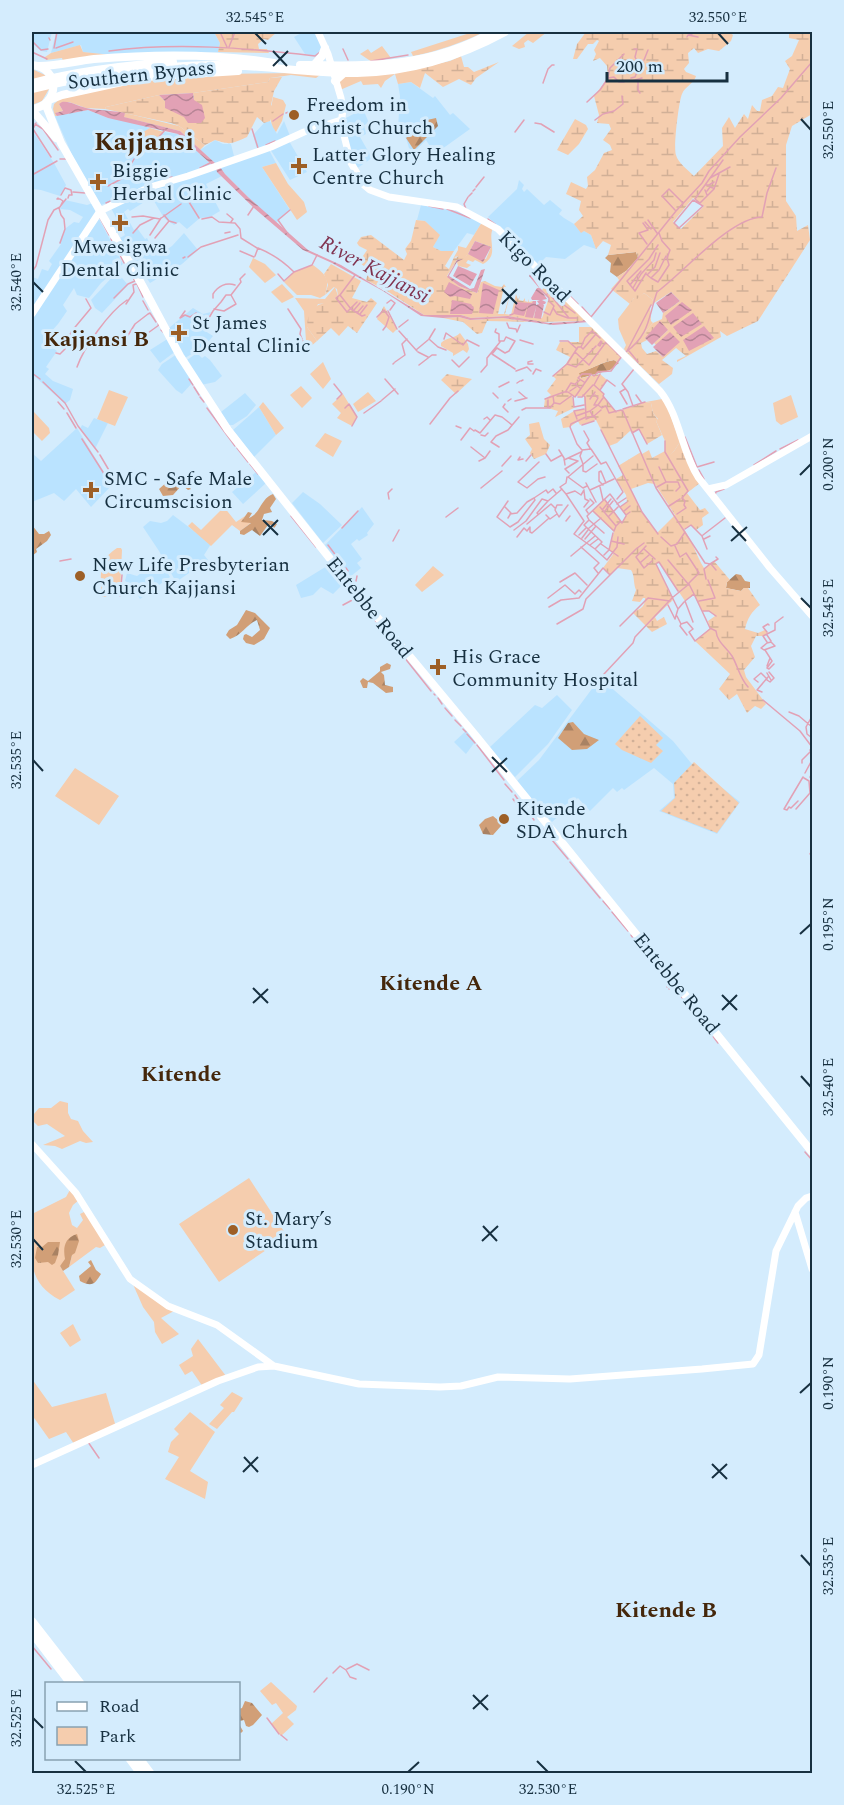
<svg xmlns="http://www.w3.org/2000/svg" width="844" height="1805" viewBox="0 0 844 1805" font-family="Spectral,serif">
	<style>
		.built { fill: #bae3ff }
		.green { fill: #f5cdae; fill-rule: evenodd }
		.forest { fill: url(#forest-firs) }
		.wetland { fill: url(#wetland-marsh); fill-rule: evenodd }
		.park { fill: url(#park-dots) }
		.water { fill: url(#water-waves) }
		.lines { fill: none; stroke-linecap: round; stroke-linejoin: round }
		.stream { stroke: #e2a1b5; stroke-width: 1.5 }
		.secondary { stroke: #fff; stroke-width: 7 }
		.primary { stroke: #fff; stroke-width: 8 }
		.highway { stroke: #fff; stroke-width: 8 }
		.ticks { fill: none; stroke: #173040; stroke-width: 2 }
		.poi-dot { fill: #9d5f26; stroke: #d4ecfd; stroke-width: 2 }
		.labels { text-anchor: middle; stroke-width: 6; stroke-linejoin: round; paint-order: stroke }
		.street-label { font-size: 20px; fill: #173040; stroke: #d4ecfd }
		.poi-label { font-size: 20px; fill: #173040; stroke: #d4ecfd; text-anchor: start }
		.water-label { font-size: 21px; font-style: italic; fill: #813451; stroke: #d4ecfd }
		.quarter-label { font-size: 22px; font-weight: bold; fill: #45270b; stroke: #d4ecfd }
		.district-label { font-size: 26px; font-weight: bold; fill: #45270b; stroke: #d4ecfd }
		.neatline { fill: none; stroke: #173040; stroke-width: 2 }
		.ticks-label { font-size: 15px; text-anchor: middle; fill: #173040 }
	</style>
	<defs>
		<pattern id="forest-firs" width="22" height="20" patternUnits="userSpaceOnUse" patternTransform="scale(1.5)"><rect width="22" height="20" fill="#d19f77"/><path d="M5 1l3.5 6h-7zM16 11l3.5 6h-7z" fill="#a98263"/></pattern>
		<pattern id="wetland-marsh" width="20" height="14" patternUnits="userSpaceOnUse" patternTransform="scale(1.5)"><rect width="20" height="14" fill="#f5cdae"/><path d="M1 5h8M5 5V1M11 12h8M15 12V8" fill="none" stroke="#d1b097"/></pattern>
		<pattern id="park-dots" width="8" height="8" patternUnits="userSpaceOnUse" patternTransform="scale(1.5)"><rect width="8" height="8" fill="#f5cdae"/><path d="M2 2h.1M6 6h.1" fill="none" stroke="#d1b097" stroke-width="1.8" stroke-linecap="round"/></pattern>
		<pattern id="water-waves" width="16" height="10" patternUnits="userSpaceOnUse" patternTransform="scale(1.5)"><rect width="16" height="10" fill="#e2a1b5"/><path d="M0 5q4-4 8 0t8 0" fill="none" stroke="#b68495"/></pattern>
	</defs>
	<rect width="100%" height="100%" fill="#d4ecfd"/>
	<path class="built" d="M32,32H52L47,52L41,51L32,43Z
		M56,32H214L220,43L218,52L114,56L83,52L81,45L51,53Z
		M303,32H316L322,45L318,54L315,56L305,54L294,37Z
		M411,82L433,98L435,96L450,115L453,113L470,129L435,154L426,140L414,152L409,148L406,138L398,128L400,96L398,84Z
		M363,109L369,123L364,125L366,134L360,137L372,158L356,169L342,127L344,119Z
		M88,110L108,118L124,120L150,128L132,139L144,153L164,132L178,134L212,165L101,205L73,157L55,116Z
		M270,121L277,134L284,121L290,136L257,149L253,135L264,123Z
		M32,130L54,163L66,185L60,196L41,190L32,189Z
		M215,140L223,144H231L234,156L215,163L212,160L200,150Z
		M289,141L307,172L290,180L270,149Z
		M269,150L276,163L262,167L290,210L276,223L248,197L225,174L220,167Z
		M216,168L222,176L206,184L220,211L210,217L200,218L187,229L179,222L174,225L164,218L151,196L148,197L149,199L130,211L128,209L124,212L134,230L137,228L145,239L147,238L152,248L150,250L153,249L157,256L172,246L184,233L198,250L182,264L150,283L120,238L125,235L111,208L149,189Z
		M519,180L524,185L522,189L524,192L527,189L544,205L550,200L562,210L559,214L564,218L574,224L581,232L584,231L591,235L596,249L584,245L565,259L546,257L537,266L488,217L517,189Z
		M65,200L87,205L93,203L97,213L32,310V277L38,279L42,269L48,271L52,264L49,261L61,244L59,243L62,235L66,228L74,222L79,223L83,217L70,210L60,209Z
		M421,205L459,212L482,222L474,235L467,233L454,251H441L433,247L439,235L425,221L417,220Z
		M99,219L123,264L101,283L89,298L77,295L74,288L63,305L67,311L58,324L43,341L57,351L46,367L49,369L45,374L53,381L73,389L70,400L65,404L32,374V316Z
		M117,272L128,285L102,313L95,308L91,300Z
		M193,308L203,314L211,312L202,329L213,336L205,346L185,358L169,328Z
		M169,338L176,351L160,363L150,350Z
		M197,353L202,358L205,356L210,360L222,376L215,382L201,385L187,360Z
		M177,354L193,382L182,394L176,390L158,370L162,364Z
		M245,393L256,405L247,416L233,425H229L221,412Z
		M259,407L276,435L254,457L233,430Z
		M94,418L108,423L95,449L80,429L82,425L88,428Z
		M77,428L112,485L91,507L76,489L64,501L54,493L32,502V453L41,461Z
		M256,472L266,483L243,504L232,492Z
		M303,492L320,504L342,525L323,543L292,503Z
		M362,507L374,524L367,533L368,535L359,541L357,539L351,544L362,559L357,563L361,568L350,577L325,545Z
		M173,515L211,544L204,555L208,560L176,582L159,551L143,527L150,521L161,523L167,521Z
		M160,559L170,577L140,599L131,584L125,581L127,573L137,576Z
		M327,566L342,585L333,594L321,587L313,595L301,598L296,585Z
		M600,678L673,741L691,763L740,802L717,834L659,811L674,798L673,784L654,768L624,790L622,788L617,792L613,788L590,811L578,798L552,822L520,785L517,781L539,760Z
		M557,695L572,710L548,744L515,777L490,747L535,705L542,708Z
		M467,730L475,742L466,754L454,742Z"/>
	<path class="green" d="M473,32H484C461,43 439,51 413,56L411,52Z
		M529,32H547L533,43L528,40L524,43L525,47L519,49L512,46Z
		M80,45L83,52L112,55L63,61L62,58L46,60L45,57L51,53Z
		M382,46L391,58L372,62L360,54L368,49L371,53Z
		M32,69L45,75L49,89L42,101L32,105Z
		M296,73L320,75L316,78L291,75L270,78L268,82L193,93L159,95L106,107L105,109L86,108L69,102L59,104L63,111L56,113L57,116H55L53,109L54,104L61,98L141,81L213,74Z
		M395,73H425L420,88L411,82L398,84L395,74L385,81L381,88L378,84L363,85L361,81L340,90L337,80L341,77Z
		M273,97L283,100L286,105L282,121L276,132C267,120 271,110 273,97Z
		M125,113L179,126L205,145L200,150L180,131L123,117Z
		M150,128L164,132L144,153L131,139Z
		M276,163L288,184L304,202L307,212L297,220L262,167Z
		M482,222L493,228C487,241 500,255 483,264L475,260L473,262L468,260L466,263L471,265L467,268L458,266L457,262L467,255L454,257L458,250V246L466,248ZM475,241L491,247L486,259L468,254Z
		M253,258L265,264L276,275L265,283L249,267Z
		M313,265C326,275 330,278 325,295L320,298L311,295H297L284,282L294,272Z
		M282,284L294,297L282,303L271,292Z
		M335,287L338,296L328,303L318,304L307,327L317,341L310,347L306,341L304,311L295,298L325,299Z
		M644,293L652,299L654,303L650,307L651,321L653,323L627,353L624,349L626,345L619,329L618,319L634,298H637Z
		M323,362L331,379L323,389L310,374Z
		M301,386L312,398L302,408L290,395Z
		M109,390L128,397L115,426L97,419Z
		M368,392L376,401L358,412L353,404Z
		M343,394L357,417L352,426L337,418L341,413L332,404Z
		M791,395L798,417L781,425L776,421L773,403Z
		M662,399L667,406L680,442L674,451L668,458L665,452V441L656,421L658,419L653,413L651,403L646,402Z
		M263,402L284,428L276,435L259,407Z
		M34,412L49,428L50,433L42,441L32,431V416Z
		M325,433L342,441L333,457L315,446Z
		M224,507L236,522L245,516L242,521L252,522L240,531L232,525L211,546L188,526L192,522L201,530Z
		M117,548H121L122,550L120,592L110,597H102C100,576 98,560 117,548Z
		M433,566L444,575L422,592L415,585Z
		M75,768L119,796L99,825L55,796Z
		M60,1101L68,1103V1113L71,1119L78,1121L83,1131L93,1142L86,1143L80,1141L62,1149L55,1146L43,1145L65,1136L47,1124L38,1126L33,1121L34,1114L39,1108H51Z
		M249,1178L287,1236L219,1282L179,1224Z
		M71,1188L79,1200L73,1205L69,1213L72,1225L77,1228L83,1220L80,1214L86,1211L105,1245L100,1248L96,1247L69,1267L72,1255L60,1266L75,1290L60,1300C23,1281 32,1250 32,1214L66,1197Z
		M132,1282L174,1311L161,1318L179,1334L162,1344L155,1332L154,1322L143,1307Z
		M73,1324L81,1340L70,1347L60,1333Z
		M198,1339L226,1376L203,1387L192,1371L185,1375L179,1365L193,1356L191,1349Z
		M32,1379L52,1407L106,1393L116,1427L74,1444L66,1432L49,1439L32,1415Z
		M232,1392L243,1398L234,1412H232L217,1429L209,1424L224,1408L220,1405Z
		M190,1412L215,1432L190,1471L208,1482L205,1499L165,1479L179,1457L168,1452L171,1442L179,1434L174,1429Z
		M271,1682L297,1706L296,1710L287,1717L294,1724L281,1736L271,1724L283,1713L276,1703L272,1705L260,1691Z"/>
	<path class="forest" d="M436,118L438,126L414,150L406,138L427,120Z
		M636,252L638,258L626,271L617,277L610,272L611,263L605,258L608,255Z
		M614,360L619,363L610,370L581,378L578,373C591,369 602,362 614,360Z
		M176,474L191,489L188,490L182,485L173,495L163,496L159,489Z
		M273,494L276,499L270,508L272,512L264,514L262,520L272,521L277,524L275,527L274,528L272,525H268L260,536L252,530L244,535L240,534V531L251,523L241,522L248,512L252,513L249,518C260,514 261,498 273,494Z
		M32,525L39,534H44L49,531L51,535L47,541L36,549L37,552L32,556Z
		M736,574L741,575L745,581L750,582V588H744L741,591L726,588L727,582Z
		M246,610L255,613L270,628L264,639L254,645L246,643L243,639L244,635L246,634L252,637L260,630L257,620C246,625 242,635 230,639L226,635L229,630L237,625Z
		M387,663L391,665L390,669L381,672L384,675L385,685L393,687V692L386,693L373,683L368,682L367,688H363L360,681L363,678L368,681L380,671V667Z
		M573,722L584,734L599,740L587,749L572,750L558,738L568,723Z
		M493,816L499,821L501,826L493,835L483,834L479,825L485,819Z
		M77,1234L79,1241L75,1253L72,1255L69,1267L63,1271L60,1266L65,1259C63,1248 64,1238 77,1234Z
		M48,1242H60L58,1255L55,1263L52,1265L48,1262L38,1263L35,1258L37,1247H42Z
		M91,1260L96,1270L101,1274C95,1283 93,1288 80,1281L79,1276L91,1266L88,1262Z
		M245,1701L252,1703L262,1715L253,1725L249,1727L246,1726L244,1720L240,1721L239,1724L243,1731L241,1733L239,1732V1709L242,1708Z"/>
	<path class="wetland" d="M214,32H277L268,40L264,39L258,44L259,49H267L269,53L218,52L220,43Z
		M586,32L590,34L592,32H729L733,35L731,41L719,51L708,49L698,53L694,48L688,53L689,63L684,69L686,72L696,76C694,84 685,86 682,94C679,100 673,148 676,155C678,163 688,170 694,176L723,146L722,128L729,117L735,128L744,114L748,119L752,105L757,111H760L762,100L772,96L778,87L783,88L790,69L785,61L792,56L799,40L789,38V32H812V114L792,126L786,145V201L796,216L797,231L808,225L810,240L758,321L727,336L720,331L721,337L677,362V360L686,356L676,348L662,360L673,368L672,374L659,384L627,353L653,323L662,319L663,313L680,301L671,292L654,303L652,299L644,293L637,299L634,298L630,304L611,289L619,280L617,277L626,271L638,258L636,252L608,255L611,245L603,241L596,249L591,235L584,231L581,233L574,224L583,216L579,210L581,201L566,194L571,182L586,189L588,186L587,177L595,170L604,153L612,150L610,145L603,140L611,129L609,124L597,123L599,115L594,96L608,78L607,66L600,58L593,61L596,54L594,50L599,41L597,40L593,44H588L577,59H573L577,44ZM693,198L704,206L681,229L673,222ZM668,330L654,343L656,345L670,333L663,357L656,351L647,354L642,348L641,343L647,340L645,338Z
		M461,56L464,67H468L474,72L499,62L476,78L471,85L459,79L443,87L425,73H395L450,61Z
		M282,77L274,91L271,105L275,109L270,121L264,123L257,117L247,137C231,144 231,145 215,140L205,145L179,126L171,123L105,109L106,107L159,95L165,101L194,100L193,93L268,82L270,78Z
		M575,119L586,125L588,129L579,144L568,155L557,150Z
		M416,220L425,221L440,235L433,247L441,251H454L445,266L449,269L454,257L456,258L464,252L468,254L463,259L457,260L447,276L459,286L477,293L481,282L485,281L495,286L502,287L504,284L506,287H504L498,314H504L511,291L505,314L511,315L516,294L518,300L520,295L519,300L523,301L525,298V301L528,302V299L529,302L533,301V303H529L533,318L536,305L534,303L536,304L534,318H542L549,298L542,290L547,282L586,319L582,321L542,322L508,316L471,318L461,315H424L387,291L366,280L368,273L371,272L359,262L367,250L359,246L357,243L361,237L371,235L404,260L407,254L405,249L411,241Z
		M331,264L361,281L352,298L367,302L371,298L377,303L357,333L348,326L339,336L331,328L317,341L307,327C309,300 321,308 338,296L337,289L334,287L325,295L328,285L324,274Z
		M384,306L397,329L393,333L377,319Z
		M459,317L470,320L503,318L530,322L487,321L482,333L477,334L463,322L443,318Z
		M579,327H593L623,355L617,362L614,360C602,362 591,369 579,373L581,378L600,374L607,380L600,390L604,394L603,396L616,412L646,402L651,403L653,413L658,420L656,421L662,435L647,444L639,429L632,433L630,431L617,443L609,446L596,420L580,425L578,421L570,427L563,428L561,419L574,411L585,409L584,396H572L574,408L555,417L558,411L544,407L545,399L551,395L547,391L556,379L553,376L566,364L570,357L556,350L560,342H579Z
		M460,333L468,344L469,349L467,353L463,350L453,356V353L441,346V343C447,337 454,339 460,333Z
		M447,374L472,379L456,394L441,380Z
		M539,422L544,439L550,445L546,454L534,459L530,453L532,449L525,439L530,435L529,424Z
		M680,442L700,483L687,493L700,510L705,508L709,513L702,518L703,525L696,530L691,525L684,529C693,542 696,555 704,568L714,561L730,580L727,582L726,588L741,591L744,588H748L760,605C752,611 747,619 745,629L758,633L765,630L768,633L763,636H756L751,646L755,657L744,670L746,677L766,704L761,709L755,706L747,713L737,694L729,700L719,689L730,674L695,641L710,628L708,621L715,616L709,611H702L694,595L685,601L659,562L656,564L673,600L655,617L657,621L664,617L667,624L652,632L633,613C639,608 645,609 645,598H643L640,602L632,601L636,590C633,583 635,576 631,570L617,568L610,575L603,568L614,553L609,550L614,532L592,511L605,499L622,522L626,515L620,507L627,502L626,495L616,479L623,475L618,466L641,452L642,454L649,450L652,458L665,451L668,457L674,451ZM648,483L655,484L675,515L657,533L642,512L631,489Z"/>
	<path class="park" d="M640,716L663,738L656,745L663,751L651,763L622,750L615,744Z
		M694,762L739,803L717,833L661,811L675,798L674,783Z"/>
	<path class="water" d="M193,93L194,100L202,105L205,118L201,123H188L184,117L165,108V101L159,95Z
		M62,102C71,101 77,106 86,108C99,111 112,110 125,113L124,117L180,131L215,163L212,165L178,134L108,118L88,110L57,116L55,113L63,111L59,104Z
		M220,167L225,174L248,197L308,250L341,265L424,315H461L471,318L508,316L549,323L582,321L586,319L589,322L553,325L503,318L470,320L459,317L443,318L421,316L383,291L332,263L303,250L254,208L217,172L216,168Z
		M475,241L491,247L483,262L468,254Z
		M463,259L457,262L449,276L470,289L474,288L481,270L485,269L477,293L459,286L447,277L457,260Z
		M458,266L477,274L470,286L453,276Z
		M530,274L547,299L542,300L546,302L545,304H543L544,305L541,319L534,318L536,307L533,318L525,317L528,305L524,316L513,314L516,302L532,303L533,301H536V305L539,304L537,301L540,300H532L531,298L537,288H539L529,276Z
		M449,282L472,294L470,299L455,296L450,297L444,292Z
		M483,283L499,290L493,314L479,313Z
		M671,292L680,301L663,313L656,303Z
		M452,300L471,304L474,308L472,314H450Z
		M682,302L692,310L671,325L665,316Z
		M693,313L702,324L681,337L673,327Z
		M660,321L668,330L652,345L645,338Z
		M704,326L714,338L689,351L683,340Z
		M670,332L680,342L663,357L653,347Z"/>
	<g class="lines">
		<path class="stream" d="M220,32L227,47
			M669,32H671
			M686,32L692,35
			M717,32L721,34
			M687,37L688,35L698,37
			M49,38L50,40
			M32,41L41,50L48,49
			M229,47L235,32
			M54,48L57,32
			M56,48L73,42
			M343,49L348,60
			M634,49H637L635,57L637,61L643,62
			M109,51C177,42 247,48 315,56L320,52
			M32,52L47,59
			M644,60L648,50
			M371,61L408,55
			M617,63L623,66L628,65
			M608,77L610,68L624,54
			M631,78L635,77L641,62
			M638,80V90L640,93
			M632,81L642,78
			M543,83L548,69L552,65H554
			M587,102L600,90L608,78L614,77L619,82H624
			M286,113L295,110
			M595,120L603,114L614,111L623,104L622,96
			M273,121L283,114
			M36,123L33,129L51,157
			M535,123L541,124L554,132
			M35,124L43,129L58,150
			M252,129L258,148
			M515,132L524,120
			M266,145L275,141
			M149,148L165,130
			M60,159H66
			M120,168L127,166
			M200,168L210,163
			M129,169L134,176H137
			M719,174L714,189L700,203L695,199L723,160
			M32,175L57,161
			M710,178L730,167
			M164,179L172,177
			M706,185H709L714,182
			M108,186L123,178V172L129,168L134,159
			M476,187L484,177
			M705,190L707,195
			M473,191L475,189
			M707,191L710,187L713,188
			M73,192L85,193
			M61,195L65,188L71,190L72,195H69L68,198
			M469,196L472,193
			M58,198L57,199H60L63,201L61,205
			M693,200L703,206L679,228L674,223Z
			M189,202L199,218
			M106,203L124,195
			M429,206L443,209
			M447,209L470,218
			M466,209L464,204L468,197
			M675,210L662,196L669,189L683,203
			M227,214L233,219L231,222
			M248,215L254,206
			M132,217L143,216L160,219L181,204
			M100,218L109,235
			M202,219L212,217L219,222L235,223L240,229L241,238L257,248
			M488,219L495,224
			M648,220L657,233
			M169,221L176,223
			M645,222L651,229
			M643,223L648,230L639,233L647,244
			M133,233L140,225L154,218
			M225,233L230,232
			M288,234L278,220L290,210
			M150,235L161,218
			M155,238L169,221L164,215
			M111,239L117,250
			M60,243L65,229L64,219L61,215L59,208L66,199
			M77,251L84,240
			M240,251L254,257
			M119,253L124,263
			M255,256L258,248C273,254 283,261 294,272L312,265L317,255
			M188,257L201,247L238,235
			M183,258L185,257
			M126,266L135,281
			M32,272L36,266L48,220L54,210L60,207
			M646,273L635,291L627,281L649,259L658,245
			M278,274L284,281L294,272
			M646,274L651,278L659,270L666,256
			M648,274L655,267L660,253
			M355,275L340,295L351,309L362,316L365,315
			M651,278L658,282L669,265L667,258L670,250L662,241L659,233
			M137,284L143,297
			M630,285L641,271
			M633,288L641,274L654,260L656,253
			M540,289L549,298V301L554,306L550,315L544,312
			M566,292L578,304
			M340,295L336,298L347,312L357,302
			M546,295L552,290
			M552,297L569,318H577
			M114,298L128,284L135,281
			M213,298V294C218,286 226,282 235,285
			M143,301L148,310
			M387,303L391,300L395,303L390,310
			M126,304L134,292L133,285L136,284
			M561,305H564L575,313
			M582,307L591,317
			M553,308L557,314L568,318
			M214,309L224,311L236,304L231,295L241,282L240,279L245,274
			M288,309L301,329L300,334L302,339
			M354,310L360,303
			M185,311L180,318L185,315L190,317L196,313
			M388,311L397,329
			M357,313L363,306
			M360,314L367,305
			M510,315L513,314
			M377,317L384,310L389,317L386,326L383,330
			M591,317L676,211L702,183L709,171L740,137L781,98L812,62
			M507,323L509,328L516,329L517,332L520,325
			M193,325L208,318
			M399,327L408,320
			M203,328L213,311L221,302L226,295H231
			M435,329L429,339L438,347L446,350
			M496,329L495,332L499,334V341H504L506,337L515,341L509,351L505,353L497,348L492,354L515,369
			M161,330L163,332
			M399,331L417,351
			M141,338L159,325L158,324
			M444,339L446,333L463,345L467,340L479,346
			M520,340L533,344
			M303,341L310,352
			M560,341H568L577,349
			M122,345L135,324L148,314L150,313L156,322
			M598,345L602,342L600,346
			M600,346L598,345L601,341
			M581,347L583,349L595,335
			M416,350L428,340
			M627,351L651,305
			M629,351L638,362
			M418,352L428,357
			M575,352L589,365L606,342L621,357
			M626,352C650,334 648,318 657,292C684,272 730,218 762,217L767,193L776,168
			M56,353L60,354L65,349L71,332L91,308L86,299
			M452,360L459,367L469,357
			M532,361L528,362V364H533
			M395,362L405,355L402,344L407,339
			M393,364L394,363
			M567,364L578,347H581L585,338L592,331L600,338
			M419,365L432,355H436
			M77,367C84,347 109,312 127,300
			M516,371L527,367L531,371
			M481,372L487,365V358L500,342
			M32,373L40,379
			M533,374L536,369L541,371
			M600,374L594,385L604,394L603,396L616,412
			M553,376L567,364L576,367L596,346
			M189,379L193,385
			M385,379L398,394
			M580,380L575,384L580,388
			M521,381L523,380
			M43,382L65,403L78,426L98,452
			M584,382L578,378L582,374H590
			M517,383L520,381
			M334,384L342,394L337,399
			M194,387L199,395
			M499,387L509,382
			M625,389L620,392L627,404
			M600,390L607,380L615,386
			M566,391L571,383L574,384
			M570,391L576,387
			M519,392L526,398
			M493,393L498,398
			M583,395L585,397L586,417L571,424L570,427L577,444L582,450L591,449L601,464L606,462L623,492L617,499
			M595,395L598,398L594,405H598L603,398
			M636,395L641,402
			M200,397L204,402
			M573,397L574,407L584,405
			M578,397H582L593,385
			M545,399L564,392H568L575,397L591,374L594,376L598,372L611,371L622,356
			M590,399L595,392
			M382,400L395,389
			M548,400V408H550L554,403L553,396
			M508,401L511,399
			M515,401L527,398
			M58,402L64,409
			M555,403L560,404L571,396
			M505,404L503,407L508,412
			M606,406L609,413L621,410L623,411L656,488L705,563L710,564L718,559L716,557
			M633,406L628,392L622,384L634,369
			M207,408L235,446
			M345,408L349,404L357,417L352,426
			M623,409L645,402
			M522,410L526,408H548
			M590,411L598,405L602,408L605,406
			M67,413L76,428
			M364,413L381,401
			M576,416L590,411L593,416L586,419
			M484,419L487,417L490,420
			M577,419L574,411L584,409
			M596,419L594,416L601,410
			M430,424L450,398L458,391
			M582,425L594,421
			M456,426L461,428
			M475,430L480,433L495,415L502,417L512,425
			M601,430L642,512L658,534
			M584,431L589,440L587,443L590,448
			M632,433L639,429L647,444
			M481,435L485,436L488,433
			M685,437L697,467L714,462
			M82,439L108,480
			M461,440L470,428L474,431
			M665,441V452L688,491L682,498L685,501L684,505L686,508L677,514
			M471,447L485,458
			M499,447L491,442L496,436L508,430L519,417
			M237,448L248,462
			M780,449L798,440
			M559,450L564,458L565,465
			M582,451L580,456L583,464V471L586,472L597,464
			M546,454L551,461L562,455
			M100,455L110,472
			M520,457L518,460L523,459
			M568,458L578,461L565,469L569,473
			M564,460L581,452
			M479,461L485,458L490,451
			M526,461L531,455
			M539,462L518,482L527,488L538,479L545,477
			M250,464L258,474
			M754,465L776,451
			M502,466L511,456
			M699,470L704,479
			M567,477L566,483L560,487L566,494L575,491L581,495L584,490
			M666,482H678L680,487L676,491
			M586,483L596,502
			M603,485L599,481V472L601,471L606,483
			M587,486L583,488L568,477L593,456
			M600,487L603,500
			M657,487L666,482L659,467
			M481,488L502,471
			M590,490L614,479
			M584,491L585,499L589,501
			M566,494L584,521L574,534L595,549L602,542L584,525L589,520L587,516L610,494L626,515L630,512
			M715,495L716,492L724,489
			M389,499L388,493L392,489
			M605,500L622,523L626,516
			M508,501L497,517L510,527L518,522L535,500L534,498L546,490L548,493L553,489L556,493
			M617,504L626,498
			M562,505H557L555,510L559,517L568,505
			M669,506L680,499
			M505,507L511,513L508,518
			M584,507L588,502
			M600,507L616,526L620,522
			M620,507L627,502
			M603,509L611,499
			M593,511L614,531L616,526
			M605,511L613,501
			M624,511L630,506
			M588,513L586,510L594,503L590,499
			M510,514L517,513L527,502L534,498
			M538,514L537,513L548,501
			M546,515L550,519L557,514
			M291,516L316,547
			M609,516L618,507
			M446,517L458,508
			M589,520L604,533
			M566,521L570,516
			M527,524L551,504L555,508
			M342,528L358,511
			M589,528L601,518
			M685,529L691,525L702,536L707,549
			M514,530L526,521L542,499L548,501L562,489
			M579,535L586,528
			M703,535L725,518
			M517,537L524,528L527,531L530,527V532L532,533L548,519
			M661,537L671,546L677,544L685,532
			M582,538L588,530
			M585,539L596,526
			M704,539L710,536
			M393,541L399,530
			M611,541L624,544
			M601,544L618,556
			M328,545L340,561
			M590,545L598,539
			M646,546L636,557L644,568L652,561
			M675,546L680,557L686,553L699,573L689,583
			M581,547L599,563L594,568L598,573
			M644,549L655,559
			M596,550L607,560L617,547L618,537
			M604,555L609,550L613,533
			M571,556L595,536
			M668,560L689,585
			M60,561L71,559
			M641,562L649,555
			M657,563L659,562L678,591
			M656,564L678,609
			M711,564L716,570
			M330,565L350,590
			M346,568L348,571
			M122,572V564
			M706,579L704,569L709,565
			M356,581L357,576
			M560,582L575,573L587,585
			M694,594L710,628L716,631C717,642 726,647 732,656C738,666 739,677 748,687
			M120,596L122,575
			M548,598L565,585L575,594L579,590L581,592
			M699,601L715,598L708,580
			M343,605L356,598L379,625
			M668,605L675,619
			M549,607L561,600L579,598L603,568L609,574
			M703,611H709L716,616
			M677,616L681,624L680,626L687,635
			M675,619L678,609L684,602
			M557,624L583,609L586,599L636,549L644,543
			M681,624L687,622L693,629L689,632L695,641L710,629
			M620,626L648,598L670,601
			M381,629L388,637
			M767,632L763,627L768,624L769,625
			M767,635L771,641
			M390,639L394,644
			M767,642L763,636L775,630V623L783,617
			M771,642L775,646L764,650L761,648L767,643Z
			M397,647L401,653
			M765,650L772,661L767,668L769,669L774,664
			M404,657L431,691
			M767,666L770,658
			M767,673L771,680
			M604,674L633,643L635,637L672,598L689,584L694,594L685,601L693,622
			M767,680L770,682L774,678L769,672
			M758,682L754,679L761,673L767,679
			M762,692L757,690L768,677
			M434,694L435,695
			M438,698L442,704
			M763,700L800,731L812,747
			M445,708L452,716
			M789,712L799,716L812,727
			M811,718L806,727L807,734L812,738
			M455,720L461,726
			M463,729L466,732
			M467,734L475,743
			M811,734L812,733
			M477,745L504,780
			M812,748L810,750L812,755
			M802,763V760L811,751
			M805,773L812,760
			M812,773L810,777L812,780
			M505,784L512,792
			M515,795L521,804
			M513,799L518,806
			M798,801L791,808L789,807L787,810L784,809L803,777
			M524,807L526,810
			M796,809L810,793L809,781L804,778
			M524,810L525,811
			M530,814L534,820
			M542,828L568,859
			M810,854L812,851
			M570,862L600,898
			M603,901L610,909
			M612,912L628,931
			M631,935L638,945
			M644,952L656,966
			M658,969L670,983L667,987
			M669,989L672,985L695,1014
			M709,1031L718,1043
			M805,1152L812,1160
			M88,1442L99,1458
			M32,1646L51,1669
			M347,1669L357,1664L369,1670
			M333,1673L340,1666L346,1670L350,1677L356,1679
			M314,1692L327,1678
			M267,1718L279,1734
			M281,1735L287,1740"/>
		<path class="secondary" d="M318,32L328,54L341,98L343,110L341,124L351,163L364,185L370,190L389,197L457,207L498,229L660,391C680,416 681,450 698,477L770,568L812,616
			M32,314L100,211L150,187L188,176L271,147L304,132L341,120
			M708,489L726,485L812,436
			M32,1144L76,1193L130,1279L168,1306L217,1325L274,1366
			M795,1212L812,1269
			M32,1465L218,1381L258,1367L274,1366L359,1384L440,1387L461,1386L498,1377L570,1379L702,1369L753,1364L759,1355L776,1251L798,1206L806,1198L812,1196"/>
		<path class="primary" d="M32,65C61,68 60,105 32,109
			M48,101L47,108L61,143L135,272L180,356L228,430L358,594L476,736L812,1152
			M32,110L56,138"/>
		<path class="highway" d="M300,65C372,66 428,68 493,32
			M314,65L322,56L325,48
			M39,66C58,66 76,61 94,59C154,54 214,53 274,63
			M335,81L344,73
			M32,83C78,71 125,65 173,62
			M32,89C90,75 151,66 212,65C260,64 309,74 357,73C411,72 459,57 505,32
			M49,100L62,95L145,77L238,71
			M32,1621L81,1684
			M32,1633L71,1684
			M129,1758L141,1774
			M139,1758L151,1774"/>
	</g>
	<path class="ticks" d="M255,33L266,44M718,33L728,44M273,51L287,66M273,66L288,51M801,119L811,130M33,282L43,292M502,289L517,304M502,304L517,289M800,475L811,464M263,520L278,535M732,526L746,541M263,535L278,520M731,541L747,527M801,598L811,608M492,757L507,772M33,760L43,771M492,772L507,758M800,934L811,924M253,988L268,1003M722,995L737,1010M253,1003L268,989M722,1010L737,995M801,1076L811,1087M483,1226L497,1241M33,1239L43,1250M482,1241L498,1226M800,1393L811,1383M244,1457L258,1472M712,1464L727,1479M243,1472L258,1457M712,1478L727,1464M801,1555L811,1566M473,1695L488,1710M473,1709L488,1695M33,1718L43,1728M75,1761L86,1772M537,1761L548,1772M408,1772L419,1762"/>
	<g class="poi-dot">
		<circle cx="294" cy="115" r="6"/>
		<path d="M296 157h6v6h6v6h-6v6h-6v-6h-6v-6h6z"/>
		<path d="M95 173h6v6h6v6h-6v6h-6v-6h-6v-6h6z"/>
		<path d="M117 214h6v6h6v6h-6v6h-6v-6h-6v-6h6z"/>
		<path d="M176 324h6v6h6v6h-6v6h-6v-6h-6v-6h6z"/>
		<path d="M88 481h6v6h6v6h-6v6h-6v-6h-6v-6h6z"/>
		<circle cx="80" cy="576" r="6"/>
		<path d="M435 658h6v6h6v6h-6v6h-6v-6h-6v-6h6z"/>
		<circle cx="504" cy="819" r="6"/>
		<circle cx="233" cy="1230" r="6"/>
	</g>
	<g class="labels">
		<g class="street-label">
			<text transform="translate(141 74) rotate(-6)" y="7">Southern Bypass</text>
			<text transform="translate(535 266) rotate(45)" y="7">Kigo Road</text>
			<text transform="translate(370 607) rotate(51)" y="7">Entebbe Road</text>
			<text transform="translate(677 983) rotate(51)" y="7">Entebbe Road</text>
		</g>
		<g class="poi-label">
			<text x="306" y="111">Freedom in<tspan x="306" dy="23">Christ Church</tspan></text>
			<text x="312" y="161">Latter Glory Healing<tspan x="312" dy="23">Centre Church</tspan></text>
			<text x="112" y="177">Biggie<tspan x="112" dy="23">Herbal Clinic</tspan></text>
			<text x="120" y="253" text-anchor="middle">Mwesigwa<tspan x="120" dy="23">Dental Clinic</tspan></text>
			<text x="192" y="329">St James<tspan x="192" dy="23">Dental Clinic</tspan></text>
			<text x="104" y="485">SMC - Safe Male<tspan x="104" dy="23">Circumscision</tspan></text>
			<text x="92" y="571">New Life Presbyterian<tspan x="92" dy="23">Church Kajjansi</tspan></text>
			<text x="452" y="663">His Grace<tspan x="452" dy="23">Community Hospital</tspan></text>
			<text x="516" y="815">Kitende<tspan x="516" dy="23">SDA Church</tspan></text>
			<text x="245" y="1225">St. Mary’s<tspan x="245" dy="23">Stadium</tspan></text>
		</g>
		<g class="water-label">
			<text transform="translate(375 269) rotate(28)" y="7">River Kajjansi</text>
		</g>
		<g class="quarter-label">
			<text x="96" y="346">Kajjansi B</text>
			<text x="431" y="990">Kitende A</text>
			<text x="181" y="1081">Kitende</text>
			<text x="666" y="1617">Kitende B</text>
		</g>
		<g class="district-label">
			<text x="144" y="150">Kajjansi</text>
		</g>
	</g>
	<rect width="844" height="1805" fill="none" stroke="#d4ecfd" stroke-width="66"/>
	<rect x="45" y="1682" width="195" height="78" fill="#d4ecfd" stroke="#88a1b1" stroke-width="1.5"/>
	<rect x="57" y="1702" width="30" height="9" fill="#ffffff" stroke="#88a1b1" stroke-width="1.5"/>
	<text x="99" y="1712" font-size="18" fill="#173040">Road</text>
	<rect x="57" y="1727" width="30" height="18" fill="#f5cdae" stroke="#88a1b1" stroke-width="1.5"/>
	<text x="99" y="1742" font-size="18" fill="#173040">Park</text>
	<path d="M607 72v9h120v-9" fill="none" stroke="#173040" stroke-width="3"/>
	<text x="616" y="72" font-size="18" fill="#173040" stroke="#d4ecfd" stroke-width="4.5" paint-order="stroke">200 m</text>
	<rect x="33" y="33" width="778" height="1739" class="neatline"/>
	<g class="ticks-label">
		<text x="255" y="22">32.545°E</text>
		<text x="718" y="22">32.550°E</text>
		<text transform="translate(828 130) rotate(-90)" y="5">32.550°E</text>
		<text transform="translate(16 282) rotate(-90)" y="5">32.540°E</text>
		<text transform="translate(828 464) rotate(-90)" y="5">0.200°N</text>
		<text transform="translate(828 608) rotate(-90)" y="5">32.545°E</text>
		<text transform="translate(16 760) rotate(-90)" y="5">32.535°E</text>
		<text transform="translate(828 924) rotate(-90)" y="5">0.195°N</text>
		<text transform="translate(828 1087) rotate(-90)" y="5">32.540°E</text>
		<text transform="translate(16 1239) rotate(-90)" y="5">32.530°E</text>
		<text transform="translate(828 1383) rotate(-90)" y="5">0.190°N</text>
		<text transform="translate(828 1566) rotate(-90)" y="5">32.535°E</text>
		<text transform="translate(16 1718) rotate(-90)" y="5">32.525°E</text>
		<text x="86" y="1794">32.525°E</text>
		<text x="408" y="1794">0.190°N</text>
		<text x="548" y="1794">32.530°E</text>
	</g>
</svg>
